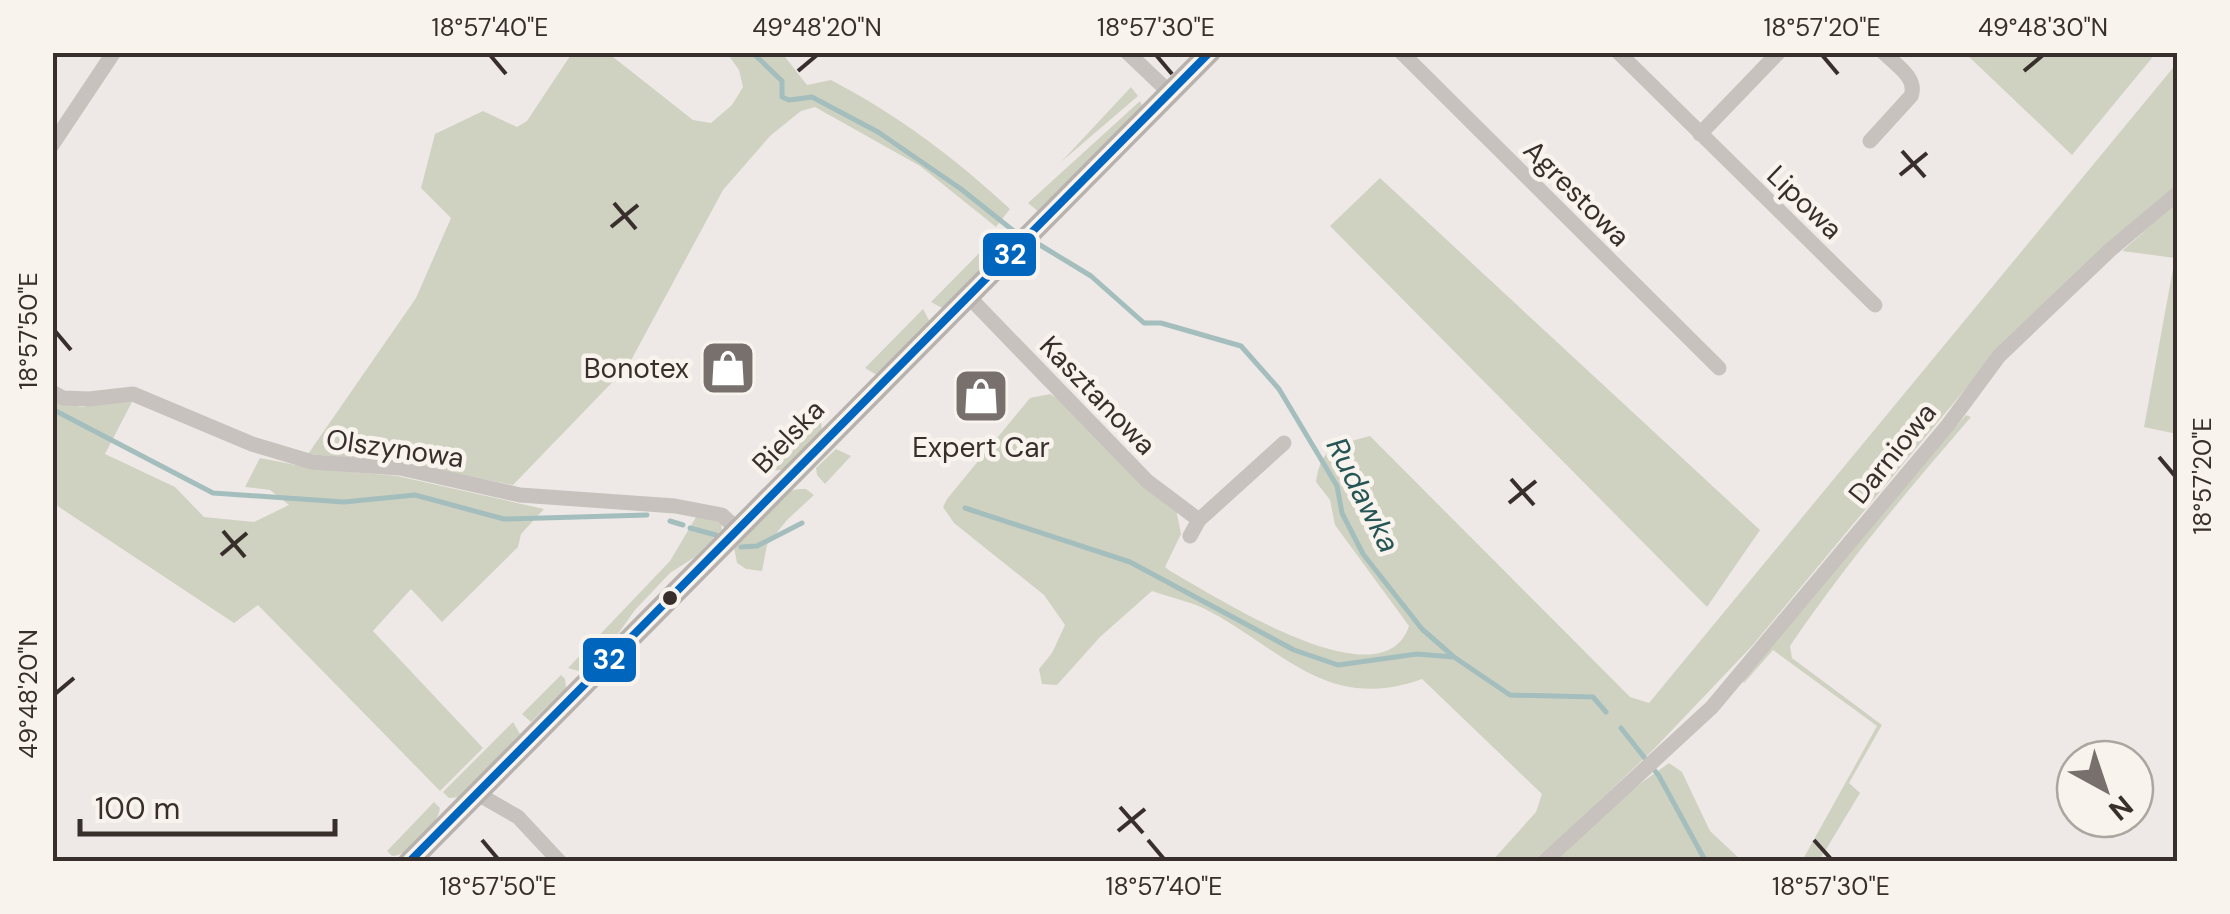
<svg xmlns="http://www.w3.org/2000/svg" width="2230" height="914" viewBox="0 0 2230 914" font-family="'DM Sans',sans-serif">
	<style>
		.green { fill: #d0d2c1 }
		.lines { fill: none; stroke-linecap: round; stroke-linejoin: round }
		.stream { stroke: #a4bebd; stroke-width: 5 }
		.street { stroke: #c8c2be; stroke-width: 15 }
		.secondary { stroke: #b8b2af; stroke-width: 22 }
		.bus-1-casing { stroke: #f9f3ee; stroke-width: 15 }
		.bus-1 { stroke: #0065bd; stroke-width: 8 }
		.ticks { fill: none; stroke: #382f2c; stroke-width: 4 }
		.bus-dot { fill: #382f2c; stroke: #f9f3ee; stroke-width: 4 }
		.labels { text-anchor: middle; stroke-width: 9; stroke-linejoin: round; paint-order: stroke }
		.street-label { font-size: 28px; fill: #382f2c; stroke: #f9f3ee }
		.poi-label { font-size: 28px; fill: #382f2c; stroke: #f9f3ee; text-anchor: end }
		.water-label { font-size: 30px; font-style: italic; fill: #265556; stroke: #f9f3ee }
		.line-badge { stroke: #f9f3ee; stroke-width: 4 }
		.badge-label { font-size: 28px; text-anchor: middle; font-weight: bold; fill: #fff }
		.neatline { fill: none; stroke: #382f2c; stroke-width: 4 }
		.ticks-label { font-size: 25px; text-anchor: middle; fill: #382f2c }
	</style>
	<rect width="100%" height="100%" fill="#eee9e6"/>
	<path class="green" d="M572,53H608L693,120L711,123L732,105L743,87L739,70L727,53H782L807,85L831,80C898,115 955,158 1010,209L996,227L920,166L815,107L801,111L771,135L723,190L628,366L513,485L399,462L308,454L416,298L451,218L421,188L435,134L483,111L517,127L527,121Z
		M1965,53H2156L2072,155Z
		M2177,63V187L1996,352L1752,646L1655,748L1536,861H1492L1536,812L1542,794L1422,679C1325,714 1281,647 1203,608C1188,601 1169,597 1152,591L1100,637L1057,685L1042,684L1039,669L1052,653L1065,625L1044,595L954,523L943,507L947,499L1030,398L1050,394L1060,400L1176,509L1181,534L1165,567L1170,571C1214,595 1382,706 1409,626L1335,525L1330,500L1316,482C1321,445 1338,445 1370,436L1630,697L1649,703Z
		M1131,87L1138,96L1061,162Z
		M1140,101L1143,107L1039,212L1028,203Z
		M1380,178L1760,530L1707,607L1330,226Z
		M2174,205L2177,206V434L2144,427L2175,258L2122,251Z
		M991,241L998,249L997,254L944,309L931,302Z
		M923,309L930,322L877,375L865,368Z
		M133,400L105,454L175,487L204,517L254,522L289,505L270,490L245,487L260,458L311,468L397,476L544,509L521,534L518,547L442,622L411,589L373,631L483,748L440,791L258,605L234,623L53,503L52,401L82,407Z
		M820,413L822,430L782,470L765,471Z
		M1966,415L1971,417C1907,491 1845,565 1790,646L1792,658L1882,725L1849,783L1860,793L1819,861H1802L1877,726L1773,650L1744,683L1742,680Z
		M836,449L851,456L825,484L817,475L816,468Z
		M799,489H806L814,495L787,520L767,545L762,571L746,569L737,563L734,547L789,491Z
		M696,517L721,522L722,530L695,557L670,573L635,610L610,645L578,671L568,668L670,561Z
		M561,675L565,679L566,688L531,722L522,714Z
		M513,722L520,734L461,797L449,798L443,792Z
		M1669,763L1682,772L1710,831L1742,861L1551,862L1627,793Z
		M434,802L440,808C438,826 409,856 392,856L387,851Z"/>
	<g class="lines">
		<path class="stream" d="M752,52L782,81V97L789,100L812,97L878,132L961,189L1015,232
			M1040,245L1091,276L1144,323H1161L1241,346L1279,389L1337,486L1342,513L1363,554L1422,629L1454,657L1510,695L1593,697L1606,712
			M52,409L213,493L344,502L415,495L504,519L647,515
			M965,508L1130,562L1294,650L1338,665L1417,654L1453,657
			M670,521L683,525
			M690,528L716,535
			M741,547L757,546L802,523
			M1621,728L1659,776L1706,862"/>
		<path class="street" d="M1127,52L1170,93
			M1401,52L1719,368
			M1618,52L1875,305
			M1700,134L1779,52
			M1870,141L1911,96C1918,78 1896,65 1883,52
			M52,145L114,52
			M968,296L1147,481L1199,520
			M52,392L63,398L89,399L133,394L252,444L312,462L400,468L520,495L675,506L722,515L738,530
			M1190,536L1199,520L1284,443
			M476,793L518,817L560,862
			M1544,862L1712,707L1948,425L1999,356L2110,250L2178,193"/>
		<path class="secondary" d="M409,862L1210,52"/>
		<g class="bus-1-casing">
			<path id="bus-1" d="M409,862L1210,52"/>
		</g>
		<use href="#bus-1" class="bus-1"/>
	</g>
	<path class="ticks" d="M490,55L506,74M1156,55L1172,74M1822,55L1838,74M798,71L817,55M2024,71L2043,55M1902,151L1925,177M1900,175L1927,153M614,203L636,229M611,227L638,205M55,331L71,350M2159,457L2175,476M1511,479L1534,505M1509,503L1536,481M223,531L245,557M221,555L247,533M55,694L74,678M1120,807L1143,833M1118,831L1145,809M482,840L498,859M1148,840L1164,859M1814,840L1831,859"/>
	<defs>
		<g id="shop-square" transform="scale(2.875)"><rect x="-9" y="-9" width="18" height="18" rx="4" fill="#78706d" stroke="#f9f3ee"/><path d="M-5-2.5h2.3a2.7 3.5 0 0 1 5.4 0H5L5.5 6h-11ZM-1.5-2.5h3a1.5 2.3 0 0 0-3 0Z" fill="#fff"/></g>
	</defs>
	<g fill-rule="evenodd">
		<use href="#shop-square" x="728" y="368"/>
		<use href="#shop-square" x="981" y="396"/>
	</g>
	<circle class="bus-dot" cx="670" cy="598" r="9"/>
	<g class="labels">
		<g class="street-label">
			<text transform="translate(1577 193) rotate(45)" y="10">Agrestowa</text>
			<text transform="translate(1805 202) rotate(44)" y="10">Lipowa</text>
			<text transform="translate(1098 395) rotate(46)" y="10">Kasztanowa</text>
			<text transform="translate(788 436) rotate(-46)" y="10">Bielska</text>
			<text transform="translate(395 448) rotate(8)" y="10">Olszynowa</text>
			<text transform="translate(1892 453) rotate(-51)" y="10">Darniowa</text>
		</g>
		<g class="poi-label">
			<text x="689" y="378">Bonotex</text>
			<text x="981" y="457" text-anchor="middle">Expert Car</text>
		</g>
		<g class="water-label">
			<text transform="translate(1363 495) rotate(63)" y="10">Rudawka</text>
		</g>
	</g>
	<g class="line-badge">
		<rect x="981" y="231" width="57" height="47" rx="10" fill="#0065bd"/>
		<rect x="581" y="636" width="57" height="48" rx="10" fill="#0065bd"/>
	</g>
	<g class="badge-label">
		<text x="1010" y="264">32</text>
		<text x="609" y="669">32</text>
	</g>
	<rect width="2230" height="914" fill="none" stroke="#f9f3ee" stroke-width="110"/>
	<g transform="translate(2105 789) rotate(140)"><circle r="48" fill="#f9f3ee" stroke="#aca5a0" stroke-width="2.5"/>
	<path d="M0-8L18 38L0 25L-18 38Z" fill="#78706d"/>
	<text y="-15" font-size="28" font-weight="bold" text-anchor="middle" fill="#382f2c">N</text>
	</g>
	<path d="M80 819v15h255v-15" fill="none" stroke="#382f2c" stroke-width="5"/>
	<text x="95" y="819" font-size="30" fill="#382f2c" stroke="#f9f3ee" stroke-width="8" paint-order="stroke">100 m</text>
	<rect x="55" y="55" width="2120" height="804" class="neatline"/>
	<g class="ticks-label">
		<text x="490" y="36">18°57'40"E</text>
		<text x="817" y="36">49°48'20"N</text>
		<text x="1156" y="36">18°57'30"E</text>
		<text x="1822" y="36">18°57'20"E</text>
		<text x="2043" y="36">49°48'30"N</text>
		<text transform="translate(28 331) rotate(-90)" y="9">18°57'50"E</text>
		<text transform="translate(2202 476) rotate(-90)" y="9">18°57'20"E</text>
		<text transform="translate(28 694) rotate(-90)" y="9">49°48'20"N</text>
		<text x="498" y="895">18°57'50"E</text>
		<text x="1164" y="895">18°57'40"E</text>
		<text x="1831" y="895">18°57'30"E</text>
	</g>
</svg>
